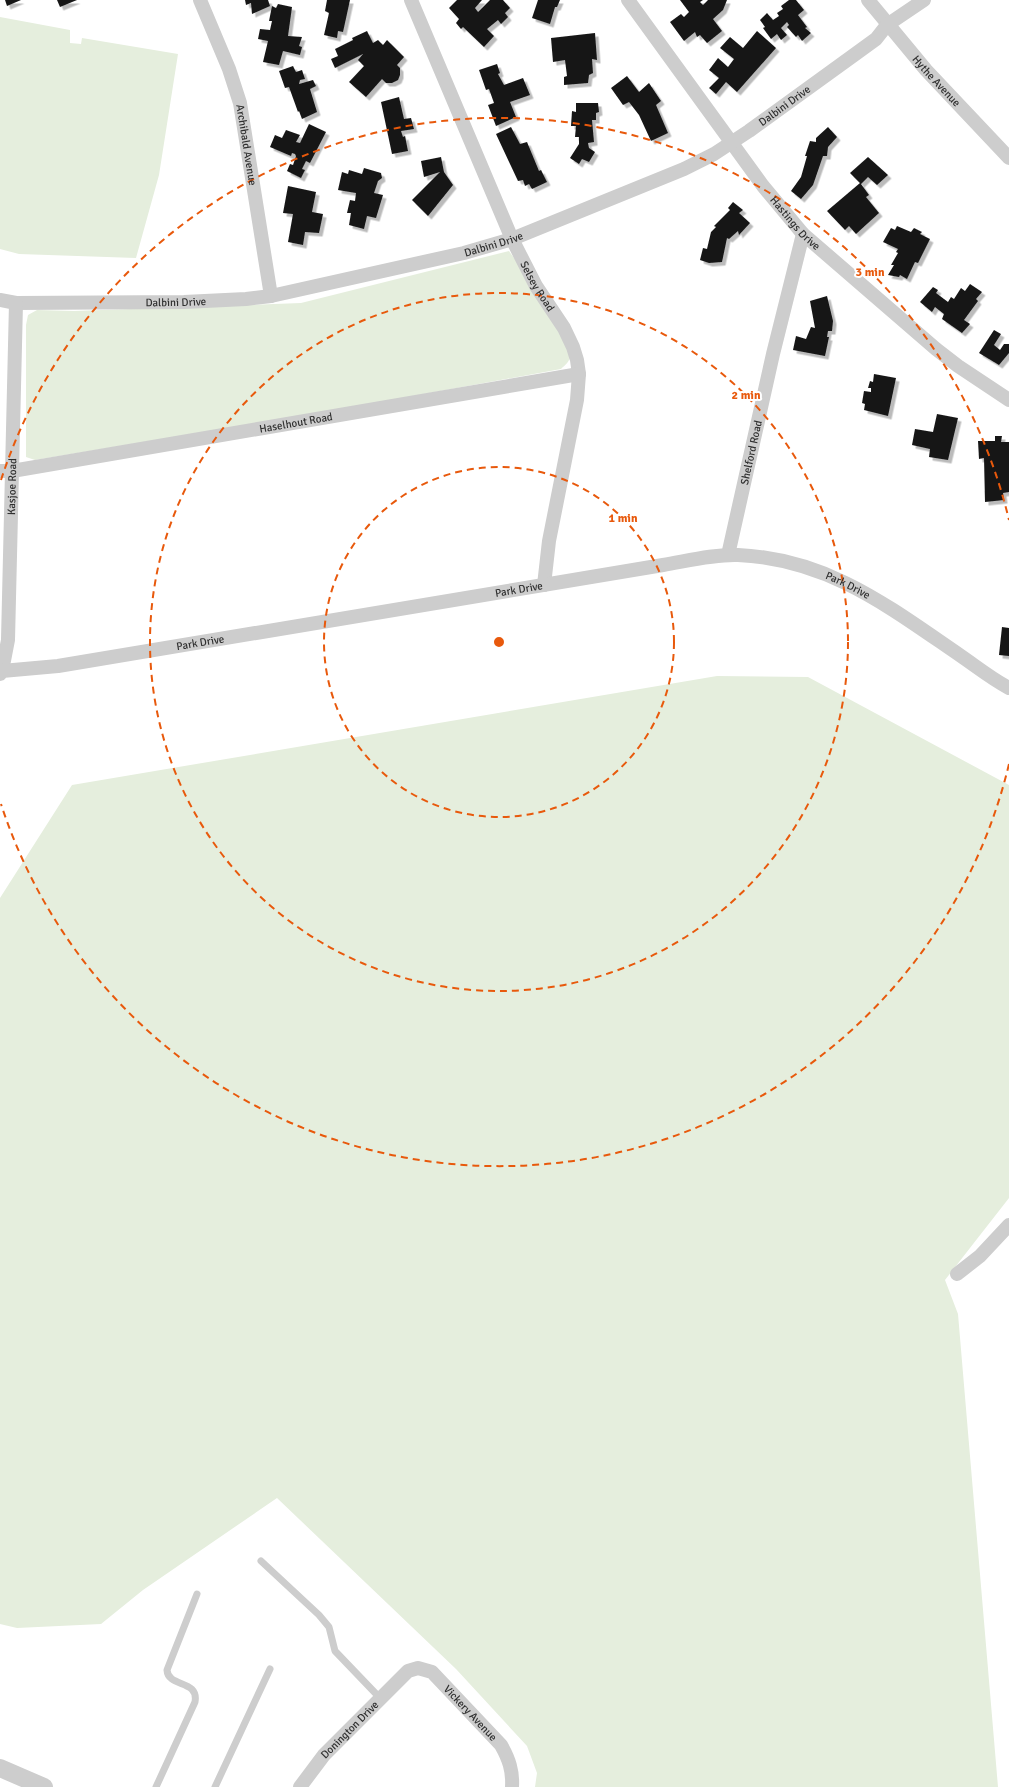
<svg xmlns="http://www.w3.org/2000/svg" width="1009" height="1787" viewBox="0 0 1009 1787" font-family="Signika,sans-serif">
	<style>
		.green { fill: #e5eedd }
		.building { fill: #171717; filter: url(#shadow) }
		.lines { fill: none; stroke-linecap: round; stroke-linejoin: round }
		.service { stroke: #cdcdcd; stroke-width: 7 }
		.minor { stroke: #cdcdcd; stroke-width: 14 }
		.tertiary { stroke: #cdcdcd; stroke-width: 18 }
		.ring { fill: none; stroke: #e8590c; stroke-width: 2; stroke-dasharray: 7 5 }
		.labels { text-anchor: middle; stroke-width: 4; stroke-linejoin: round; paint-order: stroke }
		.street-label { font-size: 11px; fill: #303030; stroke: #fff }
		.centre { fill: #e8590c; stroke: #fff; stroke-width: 2 }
		.ring-label { font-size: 12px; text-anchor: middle; font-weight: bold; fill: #e8590c; stroke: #fff; stroke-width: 4; stroke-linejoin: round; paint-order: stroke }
	</style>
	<defs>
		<filter id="shadow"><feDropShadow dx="3.5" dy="3.5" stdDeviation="0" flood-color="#0004"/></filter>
	</defs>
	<rect width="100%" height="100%" fill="#fff"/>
	<path class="green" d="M0,17L70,30V43L81,44L82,38L178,54L159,175L136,258L19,254L0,249Z
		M509,251C525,274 569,328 570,354C571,361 565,365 561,369L331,411L35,460L26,457V325L28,315L37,310L74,311L301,303Z
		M717,676L808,677L1009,785V1198L945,1280L958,1314L998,1787H535L537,1773L527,1746L456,1669L277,1498L143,1590L101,1624L17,1628L0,1624V898L72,785Z"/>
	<path class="building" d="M5,0H21L7,6Z
		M57,0H77L60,7Z
		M245,0H268L270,6L252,14L251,3L246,5Z
		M327,0H350L343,32L338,31L337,38L324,35L329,13L325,11Z
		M457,0H482L475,8L478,12L490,0H503L510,8L505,13L508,17L501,24L498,20L487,29L494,36L484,47L463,27L461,29L456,23L459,19L449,8Z
		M538,0H560L557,7H555L550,24L532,18Z
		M680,0H703L700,2L703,5L708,0H727L723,10L713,19L722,31L707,43L700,35L697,37L695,32L684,41L670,22L681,14L684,17L689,12Z
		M789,0H796L804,10L798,15L807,27L805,28L811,33L802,41L798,35L796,37L787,27L789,25L787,22L781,28L787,35L781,40L777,34L771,39L763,28L765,27L760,20L767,13L773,20L779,16L777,13L783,9L781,6Z
		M278,4L292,7L288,36L302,37L299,46L302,47L300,55L283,51L279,65L263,62L268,41L258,39L260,29L270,30L272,21H269L272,6L276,8Z
		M367,31L373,43L378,40L383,45L387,40L404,57L397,65L400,68V75L398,80L392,83H386L382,79L366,97L349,82L364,66L358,60L363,54L335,68L331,59L338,56L335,49L353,40L352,38Z
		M757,31L776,48L737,92L726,82L716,94L709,88L719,78L709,70L718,58L728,67L734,59L720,48L730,37L743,48Z
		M595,33L597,60L592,59L593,73L589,75L588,83L564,85V77L567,76L565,60L553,62L551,38Z
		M497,64L500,73L498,74L504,85L523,78L530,95L510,102L516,117L496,126L488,105L494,103L489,89L486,90L479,70Z
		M293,66L296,72L302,70L305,79L300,80L299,84L313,80L316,86L310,89L317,112L302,119L299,111L298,112L289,87L285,88L279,71Z
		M627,76L639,92L649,83L661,101L656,105L668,133L651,141L639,115L629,102L623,105L611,88Z
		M399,97L404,119L411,118L414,129L401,131L403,137L405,136L408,151L392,154L381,102Z
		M576,103H598L599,112L596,113V120H592L594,142L588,143L589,148L595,152L589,162L582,159L579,164L570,158L579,144V137H575L576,126H571L572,111L576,112Z
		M309,124L326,132L310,163L306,161L302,169L305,170L301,178L287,171L290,164L293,165L296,156L295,154L292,153L291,156L270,147L275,135L282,138L286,130L300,135L296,142L300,143Z
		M511,127L520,144L527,142L539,171L541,170L547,182L532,189L529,184L525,186L523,180L518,181L496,134Z
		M828,127L837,137L828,147L827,156H823L813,185L801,199L791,191L801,177L807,156H805L810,141L816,142V138Z
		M441,157L444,172L453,185L428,216L412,200L440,172L424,177L421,161Z
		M868,157L888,175L877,185L868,177L861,184L869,195L866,197L879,213L856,234L849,226L845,230L827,211L860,183L850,173Z
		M364,168L381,173L382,178L378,181L374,193L383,195L376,218L367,216L364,229L349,225L351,213H347L350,200L355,201L356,193L338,190L342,172L348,174L349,170L362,174Z
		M288,186L316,192L312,212L323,214L319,233L305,232L303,245L288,242L293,214L283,213Z
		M733,202L743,210L739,213L750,223L739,235L738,231L729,239L727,238L722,262L709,263L700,260L703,248L707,249L711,232L716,227L714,226L730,210L728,208Z
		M897,226L911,232L914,228L922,232L920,234L930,239L918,263L915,262L907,279L900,275L899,277L888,275L894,265H891L898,253L896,252L898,249L883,242L891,228L895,230Z
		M970,284L982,292L976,299L978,301L964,320L970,324L962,333L942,319L944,314L935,307L932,312L920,302L933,287L938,290L936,293L948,302L951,297L954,299L961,288L965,291Z
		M827,296L833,321L832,331H828L827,337H829L825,356L793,350L796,336L806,339L811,327L815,328L810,301Z
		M994,330L1001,334L994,345L1000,350L1004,344H1009V353L999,365L979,353Z
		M874,374L896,378L888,416L864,410L865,404L862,403L864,391L871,392V388H868L870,381L873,382Z
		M937,414L958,418L948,460L929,457L930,449L912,445L915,429L933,432Z
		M995,436H1002L1001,442H1009V492L1003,493L1004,500L985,502L984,458L979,459L978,441H995Z
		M1002,627L1009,628V656L999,655Z"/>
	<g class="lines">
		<path class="service" d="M261,1561L319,1615L329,1627L335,1651L380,1698
			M156,1787L195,1702C199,1679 168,1688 167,1670L197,1594
			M215,1787L270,1669"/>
		<g class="minor">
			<path id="s1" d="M200,0L229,69L240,103L271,296"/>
			<path id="s2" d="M411,0L512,239L536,286L564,328L573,347L577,360L579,374L577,400L549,541L544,585"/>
			<path id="s3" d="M628,0L763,186L803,234L936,349L958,366L1009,400"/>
			<path id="s4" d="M868,0L926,70L1009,158"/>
			<path id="s5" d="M0,300L16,303L184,302L246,299L271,296L464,253L512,239L684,169L714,154L749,131L854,55L876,39L887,25L924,0"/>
			<path id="s6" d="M0,471H12L579,374"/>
			<path id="s7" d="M728,555L773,354L803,234"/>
			<path id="s8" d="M2,671L8,640L16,303"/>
			<path id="s9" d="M0,674L2,671L58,666L663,565C687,561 713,554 738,555C829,559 889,607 961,656C977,667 992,679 1009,688"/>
			<path d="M957,1274L980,1256L1009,1225"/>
			<path id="s10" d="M300,1787L324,1755L408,1671L418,1668L432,1672L501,1745C509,1759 513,1771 512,1787"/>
		</g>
		<path class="tertiary" d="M0,1768L44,1787"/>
	</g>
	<g class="ring">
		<circle cx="499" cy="642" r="175"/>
		<circle cx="499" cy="642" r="349"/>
		<path d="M1009 764A524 524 0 0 1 1 804M1 480A524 524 0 0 1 1009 520"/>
	</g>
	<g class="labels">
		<g class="street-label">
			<text dy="4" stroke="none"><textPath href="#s4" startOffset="106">Hythe Avenue</textPath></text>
			<text dy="4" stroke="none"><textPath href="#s5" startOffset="824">Dalbini Drive</textPath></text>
			<text dy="4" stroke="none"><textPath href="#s1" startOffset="153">Archibald Avenue</textPath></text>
			<text dy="4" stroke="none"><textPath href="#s3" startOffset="279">Hastings Drive</textPath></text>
			<text dy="4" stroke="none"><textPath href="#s5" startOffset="500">Dalbini Drive</textPath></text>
			<text dy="4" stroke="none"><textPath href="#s2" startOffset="313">Selsey Road</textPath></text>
			<text dy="4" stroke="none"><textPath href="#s5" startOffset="176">Dalbini Drive</textPath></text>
			<text dy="4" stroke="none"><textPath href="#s6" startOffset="300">Haselhout Road</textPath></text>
			<text dy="4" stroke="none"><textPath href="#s7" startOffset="105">Shelford Road</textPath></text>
			<text dy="4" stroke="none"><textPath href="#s8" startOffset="185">Kasjoe Road</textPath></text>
			<text dy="4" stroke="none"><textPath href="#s9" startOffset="864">Park Drive</textPath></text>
			<text dy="4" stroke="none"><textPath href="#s9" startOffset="527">Park Drive</textPath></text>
			<text dy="4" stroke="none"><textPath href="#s9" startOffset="204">Park Drive</textPath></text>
			<text dy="4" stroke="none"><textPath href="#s10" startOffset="240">Vickery Avenue</textPath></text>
			<text dy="4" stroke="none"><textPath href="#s10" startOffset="76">Donington Drive</textPath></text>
		</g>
	</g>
	<circle cx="499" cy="642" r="6" class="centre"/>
	<g class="ring-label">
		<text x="870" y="276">3 min</text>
		<text x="746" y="399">2 min</text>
		<text x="623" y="522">1 min</text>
	</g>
</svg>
